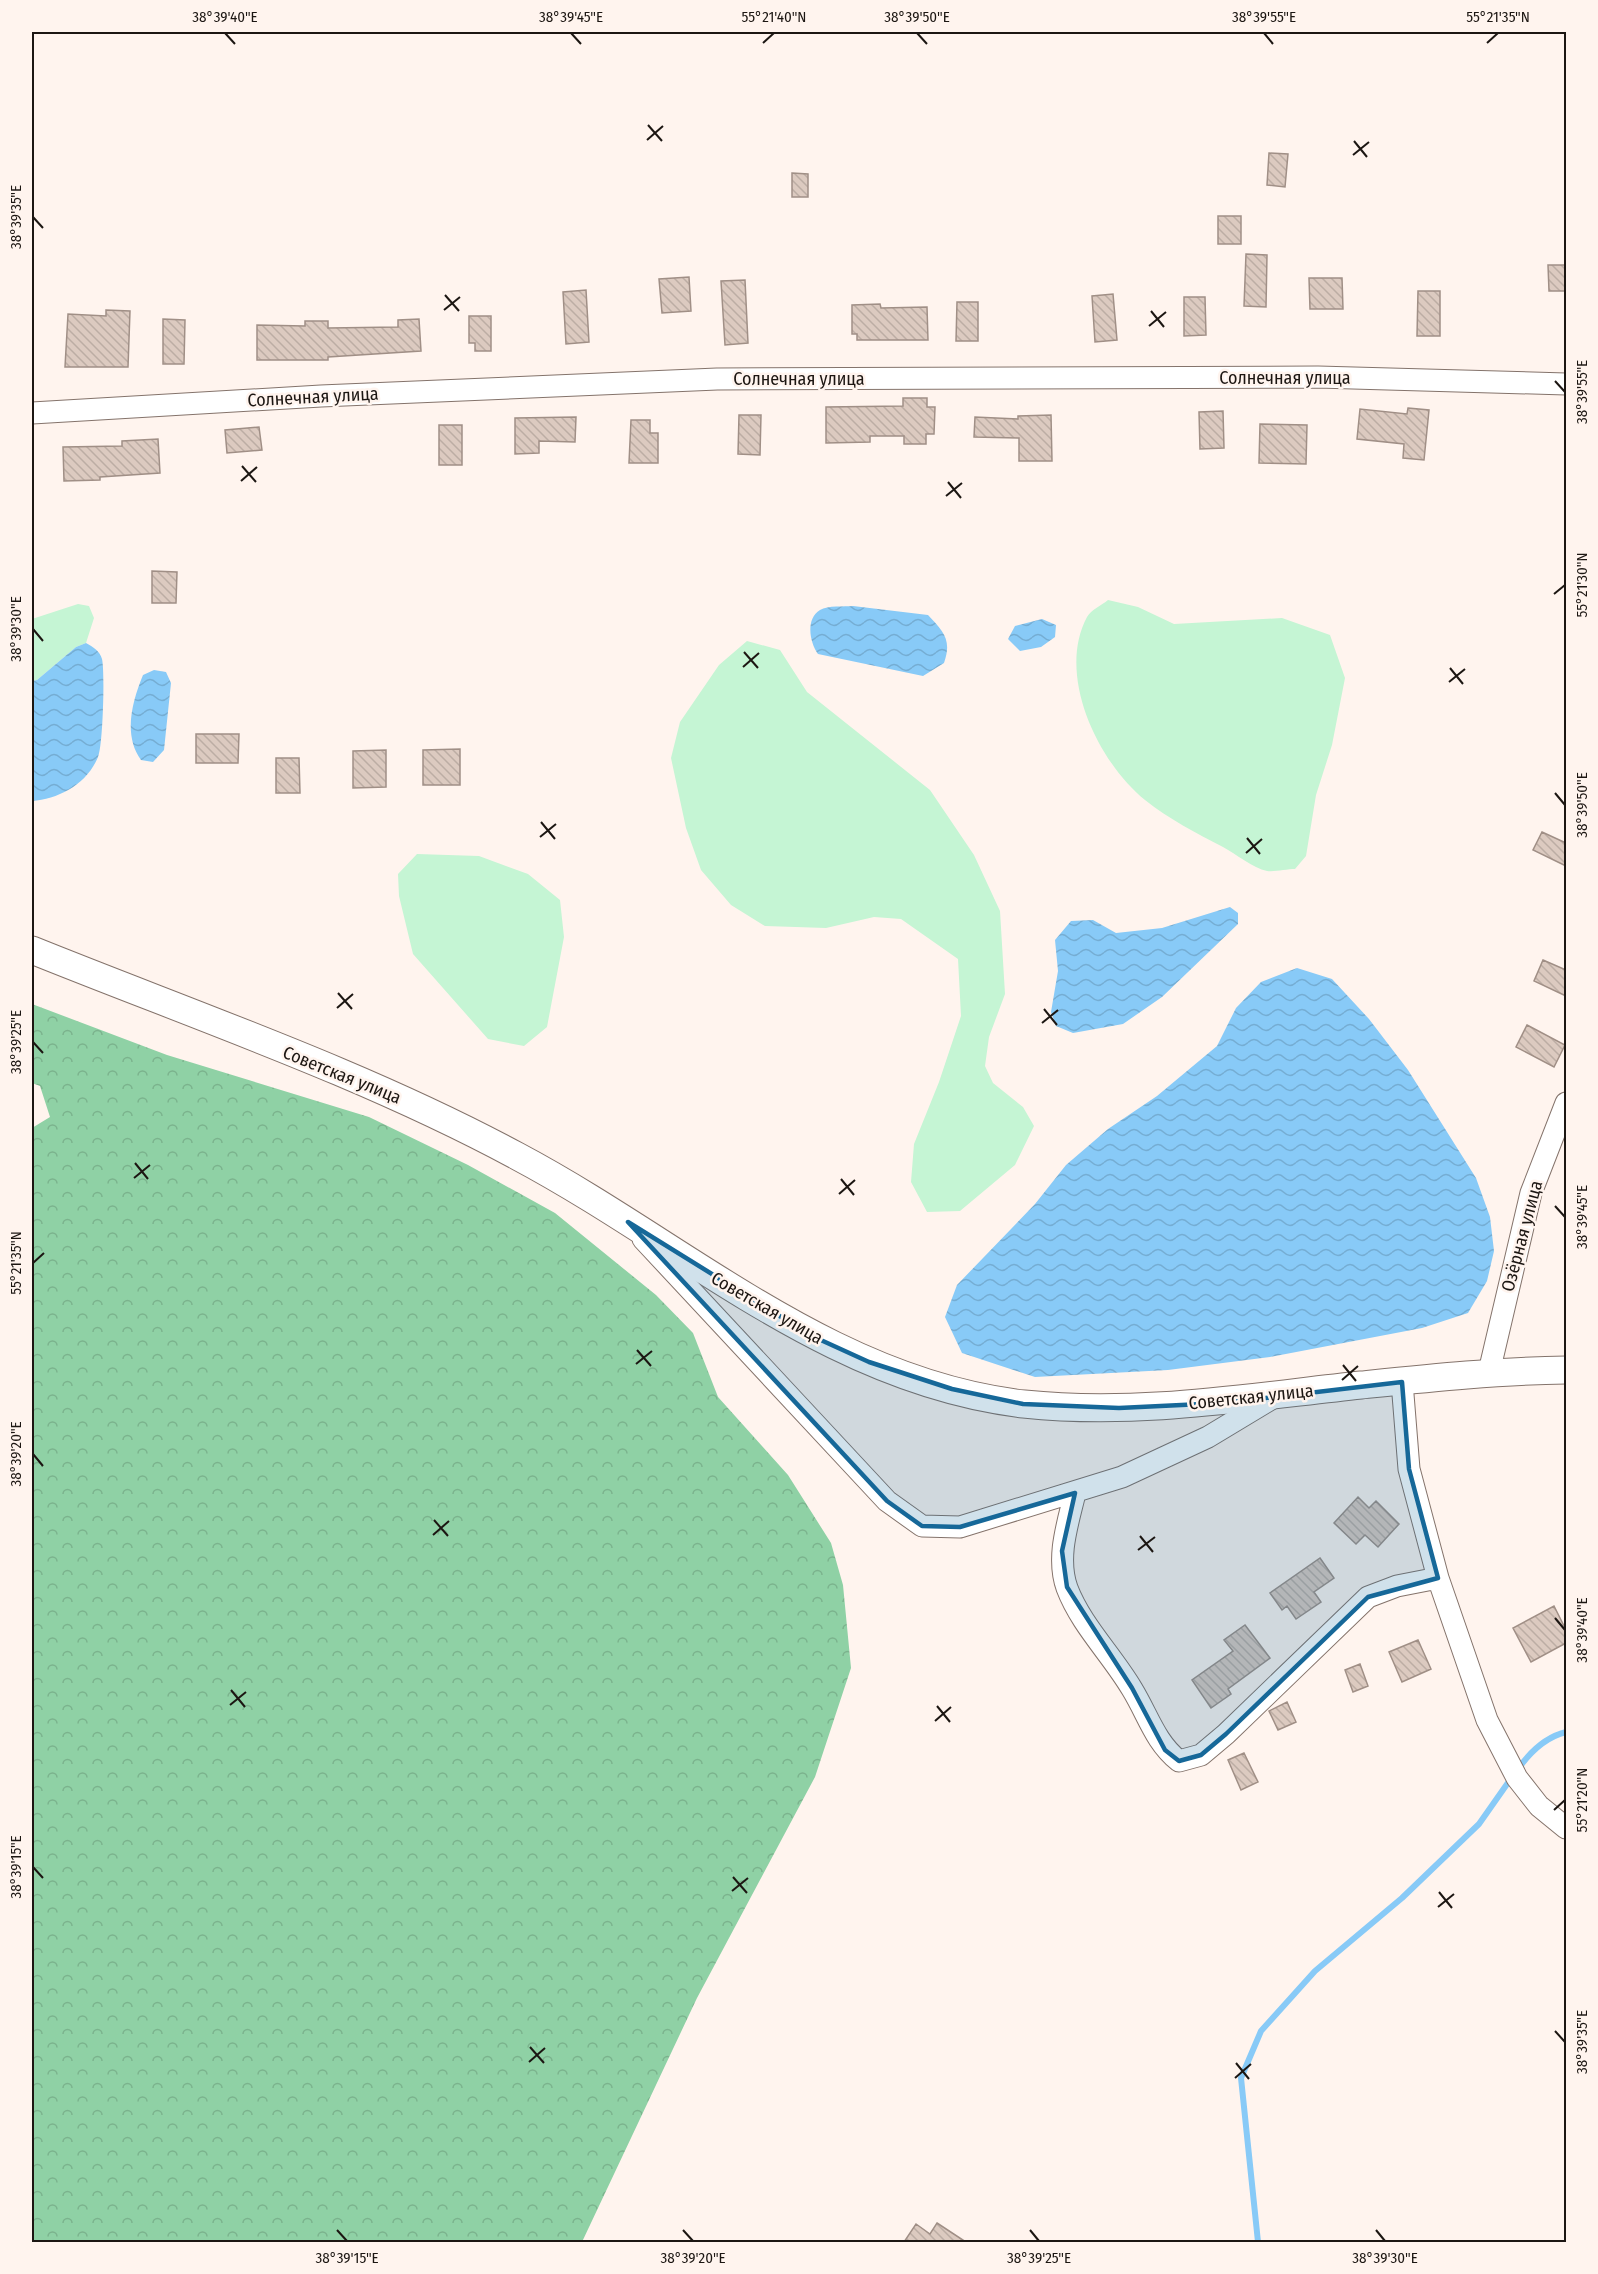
<svg xmlns="http://www.w3.org/2000/svg" width="1598" height="2274" viewBox="0 0 1598 2274" font-family="'Fira Sans Condensed',sans-serif">
	<style>
		.green { fill: #c5f5d4 }
		.forest { fill: url(#forest-crowns) }
		.water { fill: url(#water-waves) }
		.lines { fill: none; stroke-linecap: round; stroke-linejoin: round }
		.stream { stroke: #88caf7; stroke-width: 6 }
		.building { fill: url(#building-back-hatch); stroke: #a08f86; stroke-width: 1.5 }
		.minor-casing { stroke: #84736b; stroke-width: 23 }
		.tertiary-casing { stroke: #84736b; stroke-width: 29 }
		.minor { stroke: #fff; stroke-width: 21 }
		.tertiary { stroke: #fff; stroke-width: 27 }
		.marked { fill: #166899; fill-opacity: 0.2; stroke: #166899; stroke-width: 4.5; stroke-linejoin: round }
		.ticks { fill: none; stroke: #1c1612; stroke-width: 2 }
		.labels { text-anchor: middle; stroke-width: 5; stroke-linejoin: round; paint-order: stroke }
		.street-label { font-size: 18px; fill: #1c1612; stroke: #fff4ee }
		.neatline { fill: none; stroke: #1c1612; stroke-width: 2 }
		.ticks-label { font-size: 15px; text-anchor: middle; fill: #1c1612 }
	</style>
	<defs>
		<pattern id="forest-crowns" width="20" height="18" patternUnits="userSpaceOnUse" patternTransform="scale(1.5)"><rect width="20" height="18" fill="#8fd1a5"/><path d="M2 6a3 3 0 1 1 6 0M12 15a3 3 0 1 1 6 0" fill="none" stroke="#7bb38d"/></pattern>
		<pattern id="water-waves" width="16" height="10" patternUnits="userSpaceOnUse" patternTransform="scale(1.5)"><rect width="16" height="10" fill="#88caf7"/><path d="M0 5q4-4 8 0t8 0" fill="none" stroke="#75add3"/></pattern>
		<pattern id="building-back-hatch" width="6" height="6" patternUnits="userSpaceOnUse" patternTransform="scale(1.5)"><rect width="6" height="6" fill="#dccac0"/><path d="M-1 5l2 2M0 0l6 6M5-1l2 2" fill="none" stroke="#bcada4"/></pattern>
	</defs>
	<rect width="100%" height="100%" fill="#fff4ee"/>
	<path class="green" d="M1108,600L1138,607L1174,624L1282,618L1330,635L1345,678L1332,745L1316,795L1306,856L1295,869C1287,869 1275,872 1267,871C1253,868 1236,854 1223,847C1196,833 1169,819 1145,800C1098,762 1056,675 1087,617C1091,610 1102,605 1108,600Z
		M78,604L89,606L94,618L86,643L76,647L37,680L32,681V619Z
		M747,641L780,650L807,692L930,790L974,855L1000,911L1005,994L989,1037L985,1066L993,1083L1023,1107L1034,1126L1015,1165L960,1211L927,1212L911,1182L914,1144L939,1082L961,1016L958,959L901,919L874,917L826,928L765,926L731,905L701,870L686,828L671,758L680,722L719,665Z
		M417,854L479,856L528,874L560,900L564,937L547,1027L524,1046L488,1039L413,954L399,896L398,874Z"/>
	<path class="forest" d="M32,1004L167,1055L369,1117L468,1165L555,1213L656,1295L693,1333L718,1397L788,1475L831,1543L843,1585L851,1668L815,1777L697,1998L582,2242H32V1128L50,1117L40,1086L32,1083Z"/>
	<path class="water" d="M853,606L928,615C944,632 952,640 944,663L923,676L818,654C810,643 805,619 820,610C828,605 844,607 853,606Z
		M1042,619L1056,625L1055,637L1041,647L1020,651L1008,639L1015,626Z
		M86,643C93,647 100,651 102,659C105,671 103,746 98,757C87,784 59,799 32,801V681L37,680L76,647Z
		M154,670L166,672L171,683L164,750L153,762L141,760C123,735 132,702 143,675Z
		M1230,907L1238,913V924L1162,997L1123,1024L1073,1033L1056,1026L1051,1012L1058,971L1055,940L1071,921L1093,920L1116,933L1162,928Z
		M1297,968L1332,979L1369,1019L1408,1070L1476,1178L1490,1217L1494,1251L1487,1281L1468,1313L1422,1328L1270,1357L1168,1370L1035,1377L962,1353L945,1317L957,1285L1035,1204L1066,1165L1108,1129L1157,1096L1217,1046L1236,1008L1261,982Z"/>
	<g class="lines">
		<path class="stream" d="M1518,1769C1530,1752 1546,1737 1566,1732
			M1258,2242L1241,2078L1261,2031L1315,1971L1402,1898L1479,1824L1512,1777"/>
	</g>
	<path class="building" d="M1269,153L1288,154L1285,187L1267,185Z
		M792,173L808,174V197H792Z
		M1218,216H1241V244H1218Z
		M1246,254L1267,255L1266,307L1244,306Z
		M1548,265H1566V291H1549Z
		M689,277L691,311L662,313L659,279Z
		M1309,278H1342L1343,309H1310Z
		M745,280L748,343L725,345L721,281Z
		M586,290L589,342L566,344L563,292Z
		M1418,291H1440V336H1417Z
		M1113,294L1117,340L1095,342L1092,296Z
		M1184,297H1205L1206,335L1184,336Z
		M957,302H978V341H956Z
		M880,304L881,308L927,307L928,340H857V334H852V305Z
		M106,310L130,311L128,367H65L68,314L106,316Z
		M469,316H491V351H475V343H469Z
		M163,319L185,320L184,364H163Z
		M419,319L421,351L328,357V360H257V325L305,326V321H328V328L398,327V320Z
		M903,398H927V407H935L934,434H926V444H904V436H870V442L826,443V407L903,406Z
		M1408,408L1429,410L1424,460L1403,458L1404,444L1357,439L1360,409L1407,414Z
		M1223,411L1224,448L1200,449L1199,412Z
		M739,415H761L760,455L738,454Z
		M1051,415L1052,461H1019V438L974,437L975,417L1018,419V416Z
		M576,417L575,442L539,441V453L515,454V418Z
		M631,420H650V433H658V463H629Z
		M1260,424L1307,425L1306,464L1259,463Z
		M439,425H462V465H439Z
		M259,427L262,450L227,453L225,430Z
		M158,439L160,473L100,477V480L64,481L63,447L122,446V441Z
		M152,571L177,572L176,603H152Z
		M196,734H239L238,763H196Z
		M460,749V785H423V750Z
		M386,750V787L353,788V751Z
		M276,758H299L300,793H276Z
		M1542,832L1566,843V866L1533,850Z
		M1543,960L1566,970V996L1534,981Z
		M1527,1025L1565,1045L1554,1067L1516,1047Z
		M1358,1497L1369,1508L1376,1501L1399,1524L1378,1547L1365,1535L1356,1544L1334,1523Z
		M1320,1558L1334,1578L1314,1592L1321,1602L1296,1619L1287,1606L1282,1610L1270,1593Z
		M1554,1606L1566,1630V1643L1531,1662L1513,1628Z
		M1245,1625L1270,1658L1228,1689L1231,1694L1211,1708L1192,1680L1233,1651L1224,1640Z
		M1418,1640L1431,1669L1402,1682L1389,1652Z
		M1360,1664L1368,1686L1353,1692L1345,1670Z
		M1287,1702L1296,1722L1278,1730L1269,1711Z
		M1244,1753L1258,1782L1241,1790L1228,1760Z
		M937,2223L966,2242H904L916,2224L930,2234Z"/>
	<g class="lines">
		<g class="minor-casing">
			<path id="minor" d="M32,413L321,396L717,379L1318,377L1566,384
				M643,1239L887,1501L922,1526L960,1527L1122,1477L1208,1437L1276,1396
				M1489,1372L1531,1193L1566,1103
				M1402,1382L1409,1469L1438,1578L1487,1720L1517,1778L1539,1806L1566,1828
				M1075,1493C1068,1523 1056,1557 1067,1588C1081,1625 1112,1655 1132,1689C1148,1715 1155,1742 1179,1761L1201,1755L1226,1734L1368,1597L1397,1586L1438,1578"/>
		</g>
		<g class="tertiary-casing">
			<path id="tertiary" d="M32,950C193,1015 363,1073 517,1156C683,1244 830,1382 1024,1404C1138,1416 1249,1397 1361,1385C1430,1378 1497,1371 1566,1370"/>
		</g>
		<use href="#minor" class="minor"/>
		<use href="#tertiary" class="tertiary"/>
	</g>
	<path class="marked" d="M628,1222L812,1336L869,1362L952,1389L1023,1404L1119,1408L1223,1403L1402,1382L1409,1469L1438,1578L1368,1597L1226,1734L1201,1755L1179,1761L1165,1750L1132,1688L1067,1587L1062,1551L1075,1493L960,1527L922,1526L887,1501Z"/>
	<path class="ticks" d="M225,33L235,44M571,33L581,44M917,33L927,44M1264,33L1273,44M763,43L774,33M1487,43L1498,33M648,125L662,141M647,140L663,126M1354,141L1367,157M1353,155L1369,142M33,217L43,228M445,295L459,311M444,310L460,297M1151,311L1164,327M1149,326L1166,312M1555,381L1565,392M242,466L256,482M241,481L257,467M948,482L961,498M946,496L962,483M1554,594L1565,585M33,629L43,641M744,652L758,668M743,667L759,653M1450,668L1463,684M1449,682L1465,669M1555,793L1565,805M541,822L555,839M540,837L556,824M1247,838L1260,854M1246,853L1262,839M338,993L352,1009M337,1008L353,994M1044,1009L1057,1025M1042,1023L1058,1010M33,1042L43,1053M135,1163L148,1179M134,1178L150,1165M841,1179L854,1195M839,1194L855,1180M1555,1206L1565,1217M33,1263L44,1253M637,1350L651,1366M636,1364L652,1351M1343,1365L1356,1381M1342,1380L1358,1366M33,1454L43,1466M434,1520L448,1536M433,1535L449,1521M1140,1536L1153,1552M1138,1550L1155,1537M1555,1618L1565,1630M231,1690L245,1707M230,1705L246,1692M937,1706L950,1722M935,1721L951,1707M1554,1810L1565,1800M33,1867L43,1878M733,1877L747,1893M732,1891L748,1878M1439,1892L1452,1908M1438,1907L1454,1894M1555,2031L1565,2042M530,2047L544,2063M529,2062L545,2048M1236,2063L1249,2079M1235,2078L1251,2064M337,2230L347,2241M683,2230L693,2241M1030,2230L1039,2241M1376,2230L1385,2241"/>
	<g class="labels">
		<g class="street-label">
			<text x="1285" y="384">Солнечная улица</text>
			<text x="799" y="385">Солнечная улица</text>
			<text transform="translate(313 397) rotate(-3)" y="6">Солнечная улица</text>
			<text transform="translate(342 1075) rotate(22)" y="6">Советская улица</text>
			<text transform="translate(1522 1236) rotate(-75)" y="6">Озёрная улица</text>
			<text transform="translate(767 1308) rotate(30)" y="6">Советская улица</text>
			<text transform="translate(1251 1397) rotate(-6)" y="6">Советская улица</text>
		</g>
	</g>
	<rect width="1598" height="2274" fill="none" stroke="#fff4ee" stroke-width="66"/>
	<rect x="33" y="33" width="1532" height="2208" class="neatline"/>
	<g class="ticks-label">
		<text x="225" y="22">38°39'40"E</text>
		<text x="571" y="22">38°39'45"E</text>
		<text x="774" y="22">55°21'40"N</text>
		<text x="917" y="22">38°39'50"E</text>
		<text x="1264" y="22">38°39'55"E</text>
		<text x="1498" y="22">55°21'35"N</text>
		<text transform="translate(16 217) rotate(-90)" y="5">38°39'35"E</text>
		<text transform="translate(1582 392) rotate(-90)" y="5">38°39'55"E</text>
		<text transform="translate(1582 585) rotate(-90)" y="5">55°21'30"N</text>
		<text transform="translate(16 629) rotate(-90)" y="5">38°39'30"E</text>
		<text transform="translate(1582 805) rotate(-90)" y="5">38°39'50"E</text>
		<text transform="translate(16 1042) rotate(-90)" y="5">38°39'25"E</text>
		<text transform="translate(1582 1217) rotate(-90)" y="5">38°39'45"E</text>
		<text transform="translate(16 1263) rotate(-90)" y="5">55°21'35"N</text>
		<text transform="translate(16 1454) rotate(-90)" y="5">38°39'20"E</text>
		<text transform="translate(1582 1630) rotate(-90)" y="5">38°39'40"E</text>
		<text transform="translate(1582 1800) rotate(-90)" y="5">55°21'20"N</text>
		<text transform="translate(16 1867) rotate(-90)" y="5">38°39'15"E</text>
		<text transform="translate(1582 2042) rotate(-90)" y="5">38°39'35"E</text>
		<text x="347" y="2263">38°39'15"E</text>
		<text x="693" y="2263">38°39'20"E</text>
		<text x="1039" y="2263">38°39'25"E</text>
		<text x="1385" y="2263">38°39'30"E</text>
	</g>
</svg>
